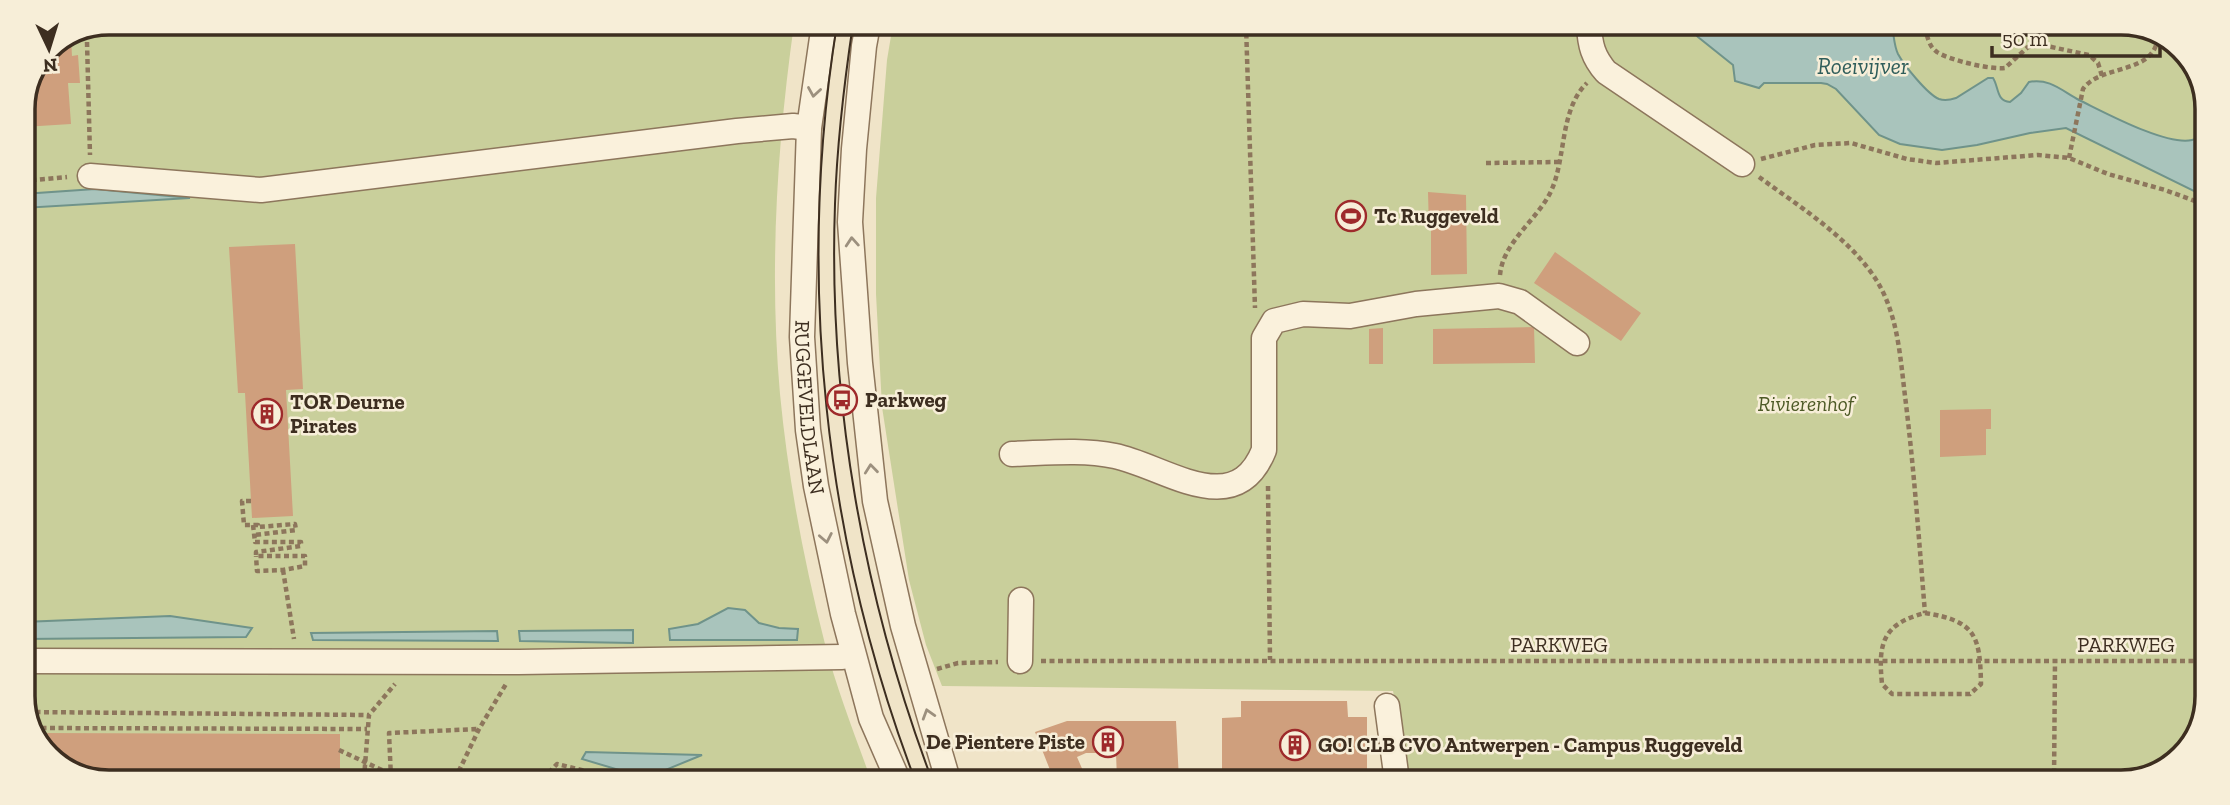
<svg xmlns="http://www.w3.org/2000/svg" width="2230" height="805" viewBox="0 0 2230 805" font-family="'Zilla Slab',serif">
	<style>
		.green { fill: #c9cf9b }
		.water { fill: #a9c4bc; stroke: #6f938a; stroke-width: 2 }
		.building { fill: #cf9f7d }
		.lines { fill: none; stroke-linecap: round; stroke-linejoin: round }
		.minor-casing { stroke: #8d765c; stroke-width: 27 }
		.path { stroke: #8d765c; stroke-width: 4.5; stroke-dasharray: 5 3.5; stroke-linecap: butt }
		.minor { stroke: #faf1dc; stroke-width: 24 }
		.tram { stroke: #3d2e20; stroke-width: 2 }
		.oneway { stroke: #9c907e }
		.labels { text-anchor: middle; stroke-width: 5; stroke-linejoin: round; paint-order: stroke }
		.poi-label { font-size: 21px; font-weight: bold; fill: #3d2e20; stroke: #f7eed8; text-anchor: start }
		.park-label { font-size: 21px; font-style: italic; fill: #4d5a26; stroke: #f7eed8 }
		.street-label { font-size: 21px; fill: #3d2e20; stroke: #f7eed8 }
		.water-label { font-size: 23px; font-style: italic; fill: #2f5d5a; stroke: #f7eed8 }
		.rim { fill: none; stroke: #3d2e20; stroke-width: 3.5 }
	</style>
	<rect width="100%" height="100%" fill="#f0e4c8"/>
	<path class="green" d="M109,23L794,24C777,146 769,271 780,394C788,478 804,562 825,644C837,690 855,735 871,780L81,778L41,749L23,702V103L48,48Z
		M893,24L2149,27L2189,56L2207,102L2203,724L2173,765L2122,782L1410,781L1393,691L942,686L926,645L909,580L882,407L876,294V198L887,60Z"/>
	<path class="water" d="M1688,26L1892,27C1894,35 1894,46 1898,54C1904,65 1927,94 1939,99C1945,101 1950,100 1956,98L1988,78H1993C1999,87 1996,101 2010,102L2021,93L2029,82C2050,78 2062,91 2079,100C2104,112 2166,146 2192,140C2197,139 2202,136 2207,133L2206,197L2066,128L2030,133L1977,145L1942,150L1900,144L1879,135L1836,89L1827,84L1821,83H1764L1759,88L1735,81L1733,65L1698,37Z
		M95,189L190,198L23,208V194Z
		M728,608L745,610L759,623L779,628L798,629L797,640H670L669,629L698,624Z
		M170,616L252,628L246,637L23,639V622Z
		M633,630V643L520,641L519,631Z
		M497,631L498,641L313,640L311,633Z
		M586,752L702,755L646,778L582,759Z"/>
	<path class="building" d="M71,38L72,56L78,55L80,83H68L71,124L23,127V103L48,48Z
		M1428,192L1466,195L1467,274L1431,275V229H1429Z
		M295,244L303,389L286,390L293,516L252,518L245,393H238L229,247Z
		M1555,252L1641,313L1621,341L1534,283Z
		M1534,327L1535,363L1433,364V329Z
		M1383,328V364H1369V329Z
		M1991,409V429H1986V455L1940,457V410Z
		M1241,701H1347L1348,717H1367V771H1381V781L1222,780V718L1241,717Z
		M1067,721H1176L1179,780H1117L1116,753H1086L1077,757L1087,780H1054L1035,732Z
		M35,733L340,734V778H81L41,749Z"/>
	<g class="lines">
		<g class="minor-casing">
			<g id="minor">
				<path id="s1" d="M824,24L809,128L802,337L808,430L816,486L843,614L871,718L898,780"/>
				<path d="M868,24L864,46L854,149L850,222L860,363L875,501L903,626L948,780"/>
				<path d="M1589,26C1590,45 1593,57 1606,72L1742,164"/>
				<path d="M90,176L261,190L737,131L793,126L809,128"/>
				<path d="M1012,454C1046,453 1081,449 1115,456C1164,466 1235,523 1264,450V338L1274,321L1303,314L1350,316L1416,304L1499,296L1520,302L1577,343"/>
				<path d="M23,661L519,662L842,657"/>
				<path d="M1020,661L1021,600"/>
				<path d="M1387,706L1397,781"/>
			</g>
		</g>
		<path class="path" d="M1246,25L1255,308
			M1925,27C1927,36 1929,47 1937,52C1949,60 1991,70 2005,68L2028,47L2042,45L2089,55L2098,63L2102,76
			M87,42L90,155
			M2069,158L2083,89C2101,63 2158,76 2158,33
			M1761,159L1815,145L1851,143L1907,159L1936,163L2038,155L2069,158L2108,174L2165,190L2206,205
			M1486,163L1559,162
			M1759,177C1800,207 1847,236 1875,278C1898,313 1900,356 1905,396C1914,468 1919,541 1925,613
			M23,181L67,177
			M1500,275C1503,241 1539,219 1552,189C1566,156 1560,109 1587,83
			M1268,486L1270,660
			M251,501H242L244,525H258V527L295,524L296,530L254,535
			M253,525L255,542H301V546L256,552V556H305V566L283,570L257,571L256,556
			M283,570L294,639
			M1925,613C1976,621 1980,636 1981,684L1970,694H1892L1882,684C1878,644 1882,624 1925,613Z
			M1041,661H2203
			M937,669L958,663L998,662
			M27,712L369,715
			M33,728L367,729
			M339,750L401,779
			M364,778L369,715L395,684
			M391,778L389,733L479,729
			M455,779L479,729L506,684
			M543,779L557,764L618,779
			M2054,782L2055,661"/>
		<use href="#minor" class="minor"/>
		<path class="tram" d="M837,24C796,278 824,540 915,780
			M853,24C844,84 837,144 835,204C828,399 863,597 932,780"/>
	</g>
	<defs><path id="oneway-chevron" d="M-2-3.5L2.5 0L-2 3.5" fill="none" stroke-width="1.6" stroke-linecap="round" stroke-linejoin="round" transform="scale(1.75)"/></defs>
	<g class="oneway">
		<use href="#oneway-chevron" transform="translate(814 92) rotate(99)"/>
		<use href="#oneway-chevron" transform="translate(852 242) rotate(-94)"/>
		<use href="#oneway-chevron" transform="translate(871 469) rotate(-96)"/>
		<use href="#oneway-chevron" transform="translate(826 538) rotate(79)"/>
		<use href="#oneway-chevron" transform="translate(928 714) rotate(-107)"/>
	</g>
	<defs>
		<g id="stadium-ring" transform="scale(1.575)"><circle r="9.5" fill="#f7eed8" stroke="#9e2a2b" stroke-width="1.5"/><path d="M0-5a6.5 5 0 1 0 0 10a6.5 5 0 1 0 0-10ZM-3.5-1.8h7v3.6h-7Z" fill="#9e2a2b"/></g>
		<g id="bus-ring" transform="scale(1.575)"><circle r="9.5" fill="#f7eed8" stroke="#9e2a2b" stroke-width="1.5"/><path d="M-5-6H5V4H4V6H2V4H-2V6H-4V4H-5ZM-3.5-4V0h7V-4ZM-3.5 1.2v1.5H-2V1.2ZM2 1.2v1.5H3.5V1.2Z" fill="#9e2a2b"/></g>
		<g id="building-ring" transform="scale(1.575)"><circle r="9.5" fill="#f7eed8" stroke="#9e2a2b" stroke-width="1.5"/><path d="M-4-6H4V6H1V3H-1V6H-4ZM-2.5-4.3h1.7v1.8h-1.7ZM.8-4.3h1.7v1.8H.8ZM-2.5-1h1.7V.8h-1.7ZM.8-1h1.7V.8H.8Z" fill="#9e2a2b"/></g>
	</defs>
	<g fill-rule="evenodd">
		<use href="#stadium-ring" x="1351" y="216"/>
		<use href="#bus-ring" x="842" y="400"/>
		<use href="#building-ring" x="267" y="414"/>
		<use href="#building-ring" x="1108" y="742"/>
		<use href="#building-ring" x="1295" y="745"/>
	</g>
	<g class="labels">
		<g class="poi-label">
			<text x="1374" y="223">Tc Ruggeveld</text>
			<text x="865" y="407">Parkweg</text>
			<text x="290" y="409">TOR Deurne<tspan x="290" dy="24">Pirates</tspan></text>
			<text x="1085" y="749" text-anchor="end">De Pientere Piste</text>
			<text x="1318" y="752">GO! CLB CVO Antwerpen - Campus Ruggeveld</text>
		</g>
		<g class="park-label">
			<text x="1806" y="411">Rivierenhof</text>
		</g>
		<g class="street-label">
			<text dy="7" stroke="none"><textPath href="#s1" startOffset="385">RUGGEVELDLAAN</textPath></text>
			<text x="1559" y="652">PARKWEG</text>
			<text x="2126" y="652">PARKWEG</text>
		</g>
		<g class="water-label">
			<text x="1863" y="74">Roeivijver</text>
		</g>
	</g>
	<path d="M0 0H2230V805H0ZM109 35H2121A74 74 0 0 1 2195 109V696A74 74 0 0 1 2121 770H109A74 74 0 0 1 35 696V109A74 74 0 0 1 109 35Z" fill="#f7eed8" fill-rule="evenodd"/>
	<path class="rim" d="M109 35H2121A74 74 0 0 1 2195 109V696A74 74 0 0 1 2121 770H109A74 74 0 0 1 35 696V109A74 74 0 0 1 109 35Z"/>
	<g transform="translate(49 49) rotate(176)" stroke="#f7eed8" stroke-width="5" paint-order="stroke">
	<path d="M0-5L12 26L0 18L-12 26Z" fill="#3d2e20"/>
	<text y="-10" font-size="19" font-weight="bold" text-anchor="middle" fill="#3d2e20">N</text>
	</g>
	<path d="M1992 46v10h168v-10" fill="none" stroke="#3d2e20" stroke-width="3.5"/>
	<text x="2002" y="46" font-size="21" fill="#3d2e20" stroke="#f7eed8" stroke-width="5" paint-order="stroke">50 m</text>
</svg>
